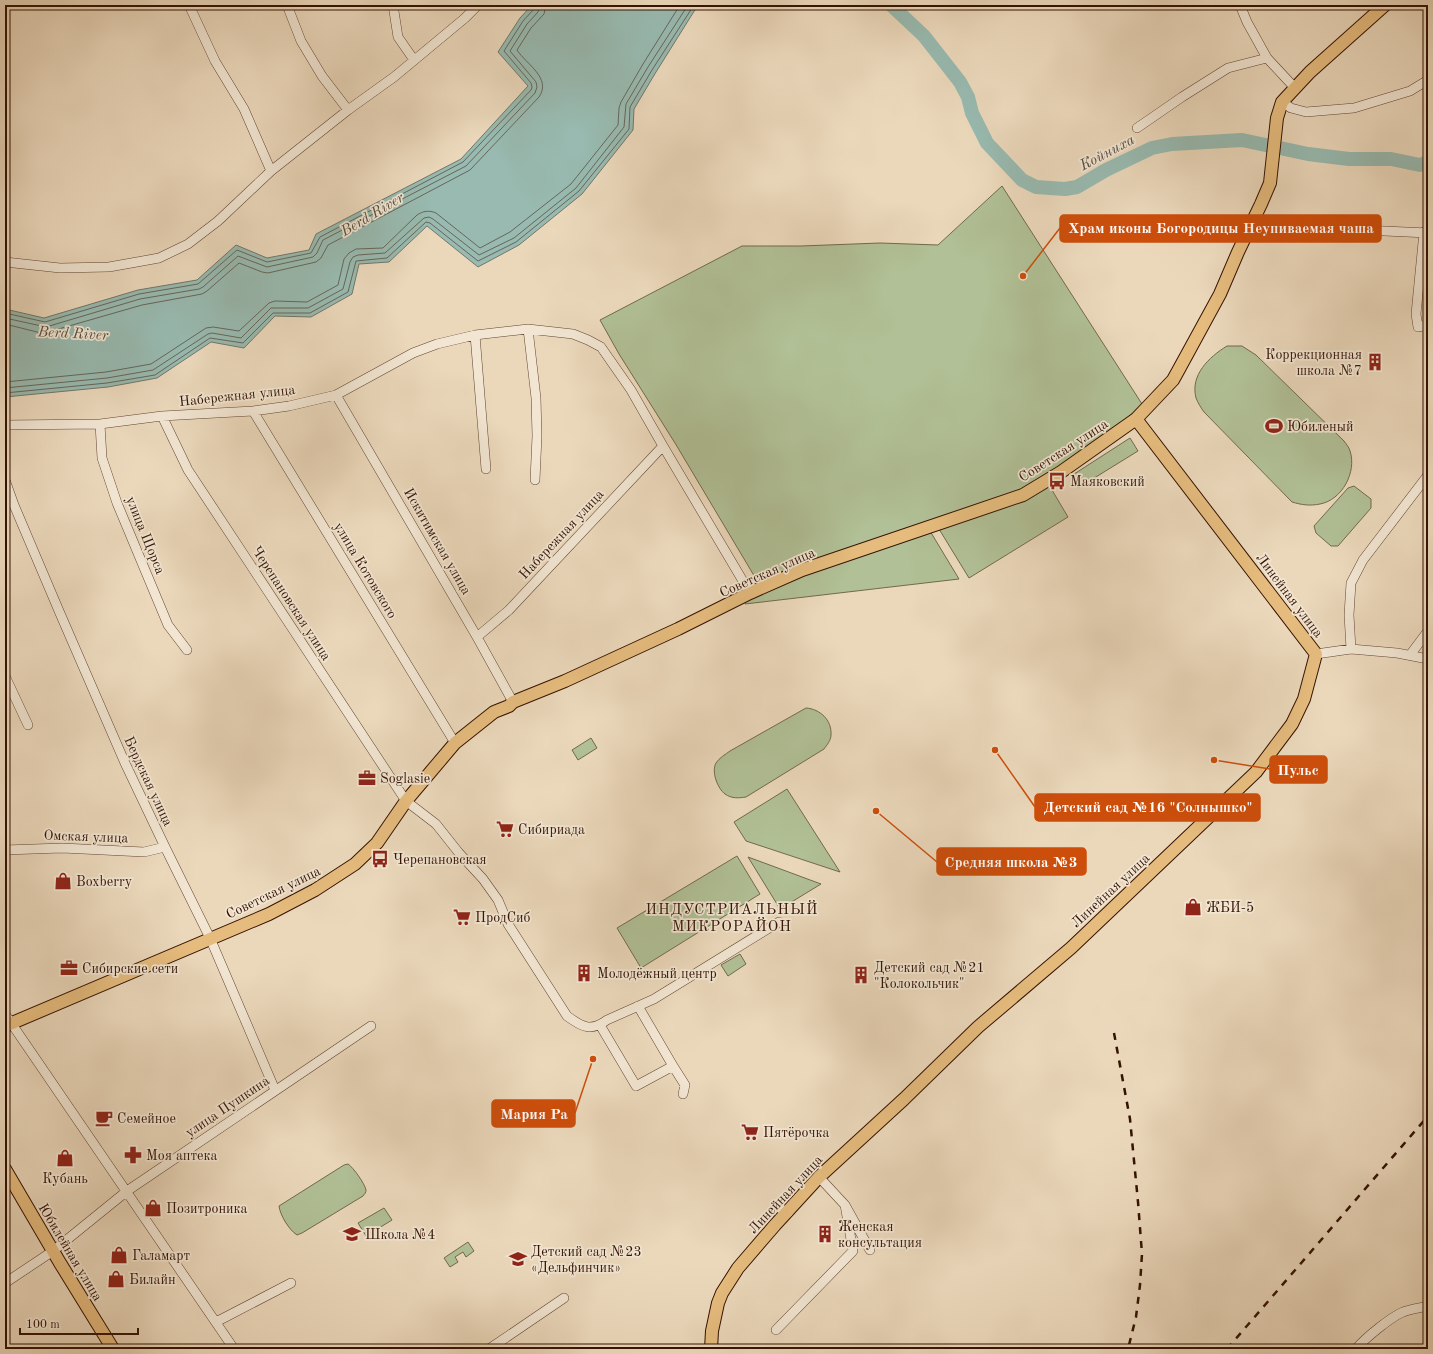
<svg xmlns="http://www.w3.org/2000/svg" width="1433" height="1354" viewBox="0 0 1433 1354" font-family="'Old Standard TT',serif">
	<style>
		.green { fill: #b1c096; stroke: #72694c }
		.water { fill: #98bab0; stroke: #70776b }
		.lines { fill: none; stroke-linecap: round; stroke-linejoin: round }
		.shore { stroke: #66665a; stroke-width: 1 }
		.river { stroke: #98bab0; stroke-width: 14 }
		.minor-casing { stroke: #624431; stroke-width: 10 }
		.major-casing { stroke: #341203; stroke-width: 14 }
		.minor { stroke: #f2e6d3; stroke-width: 9 }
		.major { stroke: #e6bc7e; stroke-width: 12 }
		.rail { stroke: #341203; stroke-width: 2.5; stroke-dasharray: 7 7; stroke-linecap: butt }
		.labels { text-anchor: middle; stroke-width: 3.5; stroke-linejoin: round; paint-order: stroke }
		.poi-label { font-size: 14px; fill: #341203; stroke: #f2e6d3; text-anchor: start }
		.street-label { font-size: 14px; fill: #341203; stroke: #f2e6d3 }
		.water-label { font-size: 15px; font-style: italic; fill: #574d40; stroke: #f2e6d3 }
		.neighbourhood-label { font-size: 15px; letter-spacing: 1px; fill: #341203; stroke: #f2e6d3 }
		.leader { fill: none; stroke: #cd4e0b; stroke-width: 1.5 }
		.callout-dot { fill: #cd4e0b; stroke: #f2e6d3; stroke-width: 1.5 }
		.callout { fill: #cd4e0b; stroke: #cd4e0b; stroke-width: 1.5 }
		.callout-label { font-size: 15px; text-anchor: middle; font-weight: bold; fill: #fff }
	</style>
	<rect width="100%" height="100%" fill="#ebd8bb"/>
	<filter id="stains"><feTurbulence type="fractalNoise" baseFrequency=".005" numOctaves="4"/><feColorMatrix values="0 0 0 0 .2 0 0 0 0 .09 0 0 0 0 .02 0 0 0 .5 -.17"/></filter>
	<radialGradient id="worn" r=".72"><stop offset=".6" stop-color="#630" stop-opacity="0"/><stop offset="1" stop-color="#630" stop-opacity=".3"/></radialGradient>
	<path class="green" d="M1002,186L1142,404L1117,428L1024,492L759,584L675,443L619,354L600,320L742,246H801L880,243L938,245Z
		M1227,346H1242L1256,355L1344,441C1346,444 1349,447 1350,451C1357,472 1342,500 1320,504C1310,506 1302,505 1292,502L1204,412C1201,408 1198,403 1196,398C1190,375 1209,357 1227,346Z
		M1130,438L1138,451L1078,488L1071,476Z
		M1049,485L1068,517L969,578L939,529Z
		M1354,486L1371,499V508L1338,546H1331L1316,533L1314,526L1348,488Z
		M930,531L959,579L745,604V599L785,582Z
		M806,708C820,709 832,720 831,735C831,740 827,745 824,749L746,797C739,798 732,799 725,794C718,789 711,772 716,763C719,758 726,754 730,751Z
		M591,738L597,748L578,760L572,750Z
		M787,789L840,872L746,841L734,822Z
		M737,856L760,894L641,968L617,928Z
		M748,857L821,884L780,909Z
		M740,954L746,964L728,976L721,965Z
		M348,1164C353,1167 365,1184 366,1190C366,1193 365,1193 363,1196L302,1233L297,1235C289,1230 280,1215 279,1206L344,1165Z
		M384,1208L392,1220L366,1236L358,1223Z
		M468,1242L474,1251L466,1257L463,1252L455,1257L458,1262L450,1267L444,1258Z"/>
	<path class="water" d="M532,5H698L656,72L634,109L633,130L582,194L519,245L478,267L427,226L389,262L359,264L352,294L311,317L275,316L244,348L211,342L157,378L108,387L5,397V309L44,318L138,290L197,280L236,245L267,258L309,250L316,234L461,159L528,86L498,52L520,18Z"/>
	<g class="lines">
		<path class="shore" d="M5,313L45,322L139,294L198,284L237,250L267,262L311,253L320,237L463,162L531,90L532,87L531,83L504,51L523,21L534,9L535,5
			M5,318L46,327L140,299L199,289L203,287L238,256L267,267L313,257L317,253L323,240L466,166L535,93L537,87L536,82L510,51L527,24L538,12L540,5
			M5,324L41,333L48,332L142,305L202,294L207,291L239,263L262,272L268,273L316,262L321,258L328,245L470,170L539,97C552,78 526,64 517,50L531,28L544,14L546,5
			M5,382L106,372L151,364L206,328L213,327L239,331L269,303L275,301L307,302L338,285L344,259L349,253L356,249L383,248L417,215C423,211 429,210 436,213L480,248L510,232L571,184L618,125L619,108L621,102L643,64L680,5
			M5,388L107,378L153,370L208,334L212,333L241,338L271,308H308L343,289L350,262L353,257L358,255L385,253L424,218L429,217L433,219L479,255L514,238L576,188L624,127L626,104L648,67L688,5
			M5,393L107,383L155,375L210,338L243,343L273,313H310L348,292L356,261L387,258L426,222L430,223L478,261L516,242L579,191L629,129L630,107L652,70L694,5"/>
		<path class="river" d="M891,5L924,36L960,82L968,97L972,113L987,143L1022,180L1036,187L1065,189L1077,187L1106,170L1152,148L1172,144L1242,140L1308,154L1349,159H1391L1420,165L1428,162"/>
		<g class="minor-casing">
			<path id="minor" d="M189,5L215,61L244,109L271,171
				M287,5L301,41L322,76L348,110
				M393,5L398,37L414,60
				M1240,5L1247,22L1267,58L1294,87
				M1282,102L1291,108L1306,112L1354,108L1410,91L1428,80
				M1137,128L1182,97L1228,68L1267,58
				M1252,223L1341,229L1428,233
				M1424,232L1416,314L1418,327L1428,325
				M5,262L60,268L109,267L159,258L188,244L218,221L271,171L348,110L394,77L465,18L478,5
				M528,329L536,398L537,436L535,480
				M475,335L486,469
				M336,395L477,637L513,702
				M253,411L455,743
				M162,416L188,470L406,801L436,824L459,853L483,879L498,900L508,924L567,1016C582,1027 591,1032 607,1020L654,999L779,922
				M100,424L102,458L117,503L168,625L187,650
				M5,425L100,424L162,416L253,411L289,406L336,395L413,353L437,344L475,335L528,329L573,334L588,340L601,347L631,390L663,446L750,593
				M5,480L14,505L59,611L125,763L165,847L210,938L275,1090
				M477,637L509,610L663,446
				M1351,649L1349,615L1351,583L1363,560L1428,475
				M1316,654L1351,649L1397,653L1428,659
				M1410,655L1428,631
				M5,676L28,725
				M5,850L62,848L144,852L165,847
				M5,1014L234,1349
				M600,1025L636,1086L673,1066L638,1006
				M673,1066L685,1085L683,1094
				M819,1177L845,1205L870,1250
				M776,1206L788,1213
				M5,1283L53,1251L127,1191L371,1026
				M216,1322L291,1283
				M776,1330L853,1251L845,1205
				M489,1349L564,1298
				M1356,1349C1365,1338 1391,1317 1403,1312C1411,1309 1420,1308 1428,1306"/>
		</g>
		<g class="major-casing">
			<path id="major" d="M5,1026L269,914L315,890L355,864L377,843L406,801L455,743L494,712L509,706L513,702L565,681L678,629L750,593L802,570L1023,495L1061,472L1136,419L1173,380L1178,371L1220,294L1238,252L1261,204L1270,183L1277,118L1282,102L1310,72L1385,5
				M5,1169L60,1263L113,1349
				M711,1349L712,1331L718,1303L722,1293L738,1268L775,1225L819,1177L904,1099L978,1027L1071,948L1256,772L1292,724L1304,699L1316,654L1136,419"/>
		</g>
		<use href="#minor" class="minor"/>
		<use href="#major" class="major"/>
		<path class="rail" d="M1114,1033L1130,1119L1138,1202L1142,1254L1140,1285L1136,1317L1128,1349
			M1227,1349L1428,1116"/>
	</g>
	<defs>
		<g id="building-bare" transform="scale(1.38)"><path d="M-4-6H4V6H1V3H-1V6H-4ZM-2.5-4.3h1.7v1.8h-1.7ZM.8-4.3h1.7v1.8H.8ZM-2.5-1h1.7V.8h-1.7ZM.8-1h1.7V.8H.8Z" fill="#8f2418" stroke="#f2e6d3" stroke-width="2.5" paint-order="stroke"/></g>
		<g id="stadium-bare" transform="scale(1.38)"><path d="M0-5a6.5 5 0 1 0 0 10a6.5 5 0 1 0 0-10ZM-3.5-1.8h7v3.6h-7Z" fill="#8f2418" stroke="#f2e6d3" stroke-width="2.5" paint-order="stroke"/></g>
		<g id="bus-bare" transform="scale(1.38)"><path d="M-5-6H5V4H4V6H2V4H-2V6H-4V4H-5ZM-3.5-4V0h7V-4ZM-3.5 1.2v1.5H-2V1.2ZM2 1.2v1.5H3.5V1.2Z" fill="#8f2418" stroke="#f2e6d3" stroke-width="2.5" paint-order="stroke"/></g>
		<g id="office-bare" transform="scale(1.38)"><path d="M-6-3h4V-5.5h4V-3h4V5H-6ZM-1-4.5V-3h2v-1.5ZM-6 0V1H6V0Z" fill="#8f2418" stroke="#f2e6d3" stroke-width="2.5" paint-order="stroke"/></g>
		<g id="supermarket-bare" transform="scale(1.38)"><path d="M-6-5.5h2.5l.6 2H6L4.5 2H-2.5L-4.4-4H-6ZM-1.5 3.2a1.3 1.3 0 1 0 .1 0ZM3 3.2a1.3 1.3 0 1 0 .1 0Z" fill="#8f2418" stroke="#f2e6d3" stroke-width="2.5" paint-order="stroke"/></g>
		<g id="shop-bare" transform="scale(1.38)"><path d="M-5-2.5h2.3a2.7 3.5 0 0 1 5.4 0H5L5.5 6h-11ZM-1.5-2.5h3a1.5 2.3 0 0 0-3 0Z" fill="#8f2418" stroke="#f2e6d3" stroke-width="2.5" paint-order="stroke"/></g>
		<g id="cafe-bare" transform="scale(1.38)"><path d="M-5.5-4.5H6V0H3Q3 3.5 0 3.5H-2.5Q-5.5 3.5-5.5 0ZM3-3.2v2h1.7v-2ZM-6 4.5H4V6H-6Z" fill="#8f2418" stroke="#f2e6d3" stroke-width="2.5" paint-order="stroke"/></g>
		<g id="pharmacy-bare" transform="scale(1.38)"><path d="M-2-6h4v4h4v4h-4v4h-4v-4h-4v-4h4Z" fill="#8f2418" stroke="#f2e6d3" stroke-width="2.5" paint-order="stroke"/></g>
		<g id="school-bare" transform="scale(1.38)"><path d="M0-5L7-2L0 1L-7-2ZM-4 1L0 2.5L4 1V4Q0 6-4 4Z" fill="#8f2418" stroke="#f2e6d3" stroke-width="2.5" paint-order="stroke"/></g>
	</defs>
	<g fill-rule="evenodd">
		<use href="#building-bare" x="1375" y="362"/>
		<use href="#stadium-bare" x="1274" y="426"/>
		<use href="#bus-bare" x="1057" y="481"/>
		<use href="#office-bare" x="367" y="778"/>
		<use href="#supermarket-bare" x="505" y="829"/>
		<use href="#bus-bare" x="380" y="859"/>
		<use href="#shop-bare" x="63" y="881"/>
		<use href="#shop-bare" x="1193" y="907"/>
		<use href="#supermarket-bare" x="462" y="917"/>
		<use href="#office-bare" x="69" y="968"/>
		<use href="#building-bare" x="584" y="973"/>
		<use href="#building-bare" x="861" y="975"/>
		<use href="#cafe-bare" x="104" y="1118"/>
		<use href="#supermarket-bare" x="750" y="1132"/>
		<use href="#pharmacy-bare" x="133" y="1155"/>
		<use href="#shop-bare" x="65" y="1158"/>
		<use href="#shop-bare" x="153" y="1208"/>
		<use href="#school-bare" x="352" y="1234"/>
		<use href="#building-bare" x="825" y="1234"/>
		<use href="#shop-bare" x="119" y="1255"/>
		<use href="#school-bare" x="518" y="1259"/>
		<use href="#shop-bare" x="116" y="1279"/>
	</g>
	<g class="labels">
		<g class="poi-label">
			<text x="1362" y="359" text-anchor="end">Коррекционная<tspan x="1362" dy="16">школа №7</tspan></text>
			<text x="1287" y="431">Юбиленый</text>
			<text x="1070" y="486">Маяковский</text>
			<text x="380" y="783">Soglasie</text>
			<text x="518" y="834">Сибириада</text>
			<text x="393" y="864">Черепановская</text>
			<text x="76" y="886">Boxberry</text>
			<text x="1206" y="912">ЖБИ-5</text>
			<text x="475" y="922">ПродСиб</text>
			<text x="874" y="972">Детский сад №21<tspan x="874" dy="16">"Колокольчик"</tspan></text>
			<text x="82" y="973">Сибирские сети</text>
			<text x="597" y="978">Молодёжный центр</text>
			<text x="117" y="1123">Семейное</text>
			<text x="763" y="1137">Пятёрочка</text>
			<text x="146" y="1160">Моя аптека</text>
			<text x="65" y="1183" text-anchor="middle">Кубань</text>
			<text x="166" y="1213">Позитроника</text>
			<text x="838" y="1231">Женская<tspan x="838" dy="16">консультация</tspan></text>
			<text x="365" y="1239">Школа №4</text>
			<text x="531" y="1256">Детский сад №23<tspan x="531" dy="16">«Дельфинчик»</tspan></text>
			<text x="132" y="1260">Галамарт</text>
			<text x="129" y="1284">Билайн</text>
		</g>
		<g class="street-label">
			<text transform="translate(237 395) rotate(-6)" y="5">Набережная улица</text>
			<text transform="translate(1063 450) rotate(-33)" y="5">Советская улица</text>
			<text transform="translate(561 534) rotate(-47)" y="5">Набережная улица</text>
			<text transform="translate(146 535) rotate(68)" y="5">улица Щорса</text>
			<text transform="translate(438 541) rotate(60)" y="5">Искитимская улица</text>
			<text transform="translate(366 570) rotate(59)" y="5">улица Котовского</text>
			<text transform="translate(767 572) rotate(-24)" y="5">Советская улица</text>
			<text transform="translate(1290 595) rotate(53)" y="5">Линейная улица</text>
			<text transform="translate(292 603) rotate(57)" y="5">Черепановская улица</text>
			<text transform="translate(149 781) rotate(65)" y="5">Бердская улица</text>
			<text transform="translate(86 836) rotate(2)" y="5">Омская улица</text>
			<text transform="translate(1110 890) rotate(-43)" y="5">Линейная улица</text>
			<text transform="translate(273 892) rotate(-26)" y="5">Советская улица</text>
			<text transform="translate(227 1106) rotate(-34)" y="5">улица Пушкина</text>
			<text transform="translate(785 1194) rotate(-47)" y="5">Линейная улица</text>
			<text transform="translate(71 1252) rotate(59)" y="5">Юбилейная улица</text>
		</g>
		<g class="water-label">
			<text transform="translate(1107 152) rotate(-28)" y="5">Койниха</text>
			<text transform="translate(372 214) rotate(-31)" y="5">Berd River</text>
			<text transform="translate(73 333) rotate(3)" y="5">Berd River</text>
		</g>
		<g class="neighbourhood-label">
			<text x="732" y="914">ИНДУСТРИАЛЬНЫЙ<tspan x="732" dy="17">МИКРОРАЙОН</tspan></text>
		</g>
	</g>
	<path class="leader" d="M1023 276L1060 228M1214 760L1270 769M995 750L1035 807M876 811L937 862M593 1059L575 1113"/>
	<g class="callout-dot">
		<circle cx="1023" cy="276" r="4"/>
		<circle cx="1214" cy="760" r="4"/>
		<circle cx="995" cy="750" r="4"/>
		<circle cx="876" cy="811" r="4"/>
		<circle cx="593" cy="1059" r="4"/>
	</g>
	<g class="callout">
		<rect x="1060" y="215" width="321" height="27" rx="4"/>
		<rect x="1270" y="756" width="57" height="27" rx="4"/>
		<rect x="1035" y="794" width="225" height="27" rx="4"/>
		<rect x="937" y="848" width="149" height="27" rx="4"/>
		<rect x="492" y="1100" width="83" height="27" rx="4"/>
	</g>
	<g class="callout-label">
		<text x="1221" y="233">Храм иконы Богородицы Неупиваемая чаша</text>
		<text x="1298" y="775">Пульс</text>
		<text x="1148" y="812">Детский сад №16 "Солнышко"</text>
		<text x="1011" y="867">Средняя школа №3</text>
		<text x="534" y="1119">Мария Ра</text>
	</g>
	<rect width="1433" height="1354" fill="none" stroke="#ebd8bb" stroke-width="20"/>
	<rect x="6" y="6" width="1421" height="1342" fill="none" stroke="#341203" stroke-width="2"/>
	<rect x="10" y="10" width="1413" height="1334" fill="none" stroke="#341203"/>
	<path d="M20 1328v6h118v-6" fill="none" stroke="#341203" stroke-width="2"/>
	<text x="26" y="1328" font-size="12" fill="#341203" stroke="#f2e6d3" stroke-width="3" paint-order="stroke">100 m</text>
	<rect width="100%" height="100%" filter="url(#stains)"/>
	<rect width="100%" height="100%" fill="url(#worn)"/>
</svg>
